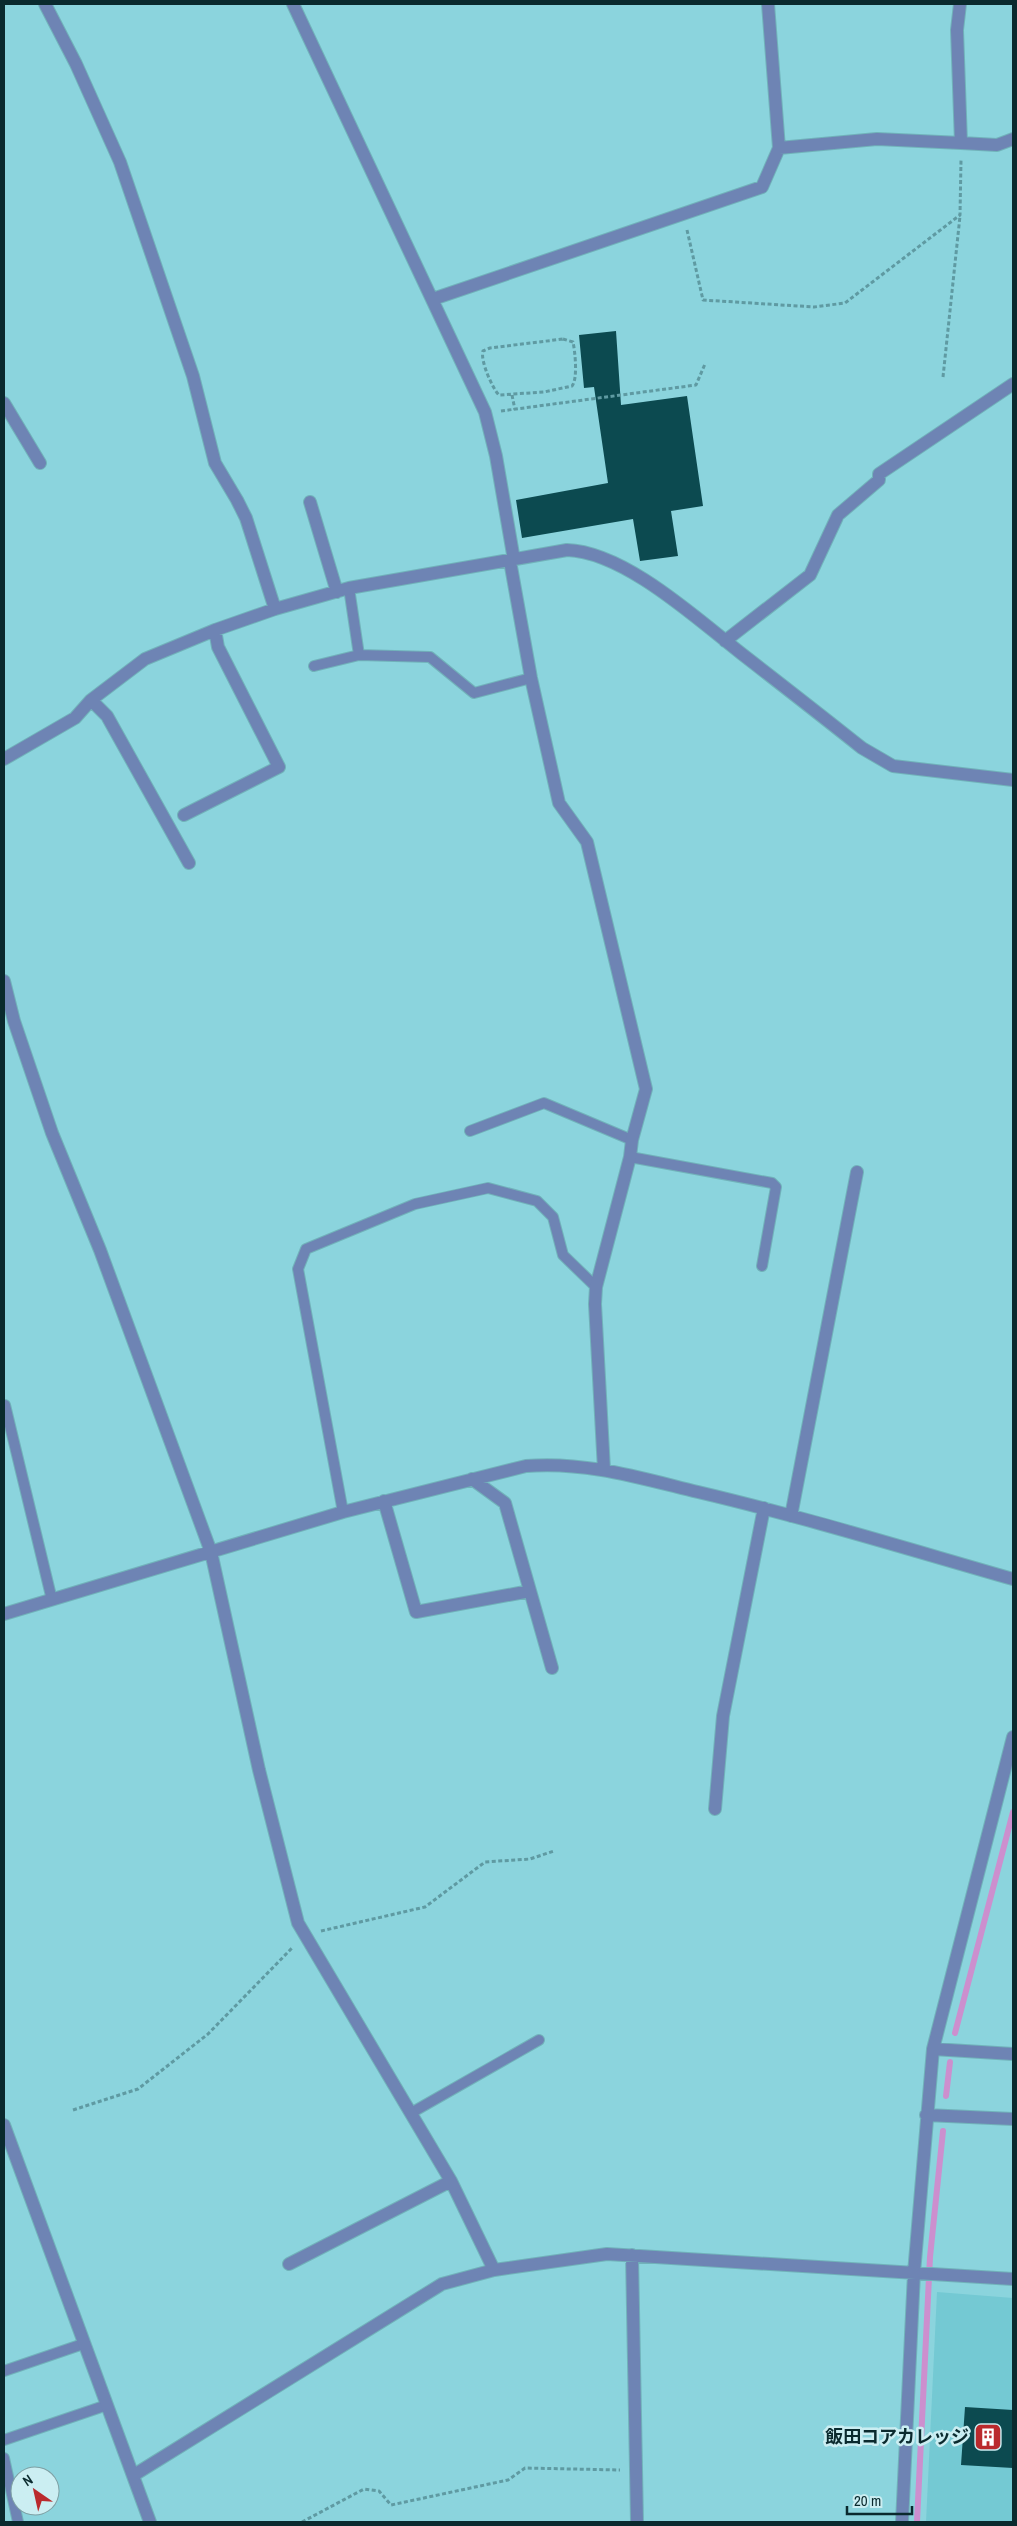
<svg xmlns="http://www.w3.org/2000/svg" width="1017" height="2526" viewBox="0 0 1017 2526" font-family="'Archivo Narrow','Noto Sans JP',sans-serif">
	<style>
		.built { fill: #74c9d3 }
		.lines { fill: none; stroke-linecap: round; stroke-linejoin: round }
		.stream { stroke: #cc8fce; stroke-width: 6 }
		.building { fill: #0c4a50 }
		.lane-casing { stroke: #71b2ba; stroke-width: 12 }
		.street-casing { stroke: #71b2ba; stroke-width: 14 }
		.path { stroke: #5f9aa2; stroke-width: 3; stroke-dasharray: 4 2.5; stroke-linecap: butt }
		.lane { stroke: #6e84b4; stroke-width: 10 }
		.street { stroke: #6e84b4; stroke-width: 12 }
		.labels { text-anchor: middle; stroke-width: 5; stroke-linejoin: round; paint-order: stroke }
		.poi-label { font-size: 18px; font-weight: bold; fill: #0a2a2e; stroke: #cbeef2; text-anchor: end }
	</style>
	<rect width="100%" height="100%" fill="#8bd4dd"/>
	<path class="built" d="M937,2292L1013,2298V2522H926Z"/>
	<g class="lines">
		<path class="stream" d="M955,2033L1013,1812
			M946,2096L950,2062
			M917,2522L930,2257L943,2131"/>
	</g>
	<path class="building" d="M616,331L621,405L687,396L703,506L671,511L678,556L640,561L633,519L522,538L516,500L608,483L594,387L584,388L579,335Z
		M965,2407L1013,2410V2468L961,2465Z"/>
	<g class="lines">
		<g class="lane-casing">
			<path id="lane" d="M349,588L359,655
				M314,666L359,655L430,657L474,693L531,678
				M470,1131L544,1103L632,1140
				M630,1157L772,1183L776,1187L762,1266
				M5,1405L52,1600
				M343,1512L298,1269L306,1249L415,1204L488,1188L537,1201L553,1217L563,1255L596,1287
				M411,2113L539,2040
				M4,2371L83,2344
				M4,2440L107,2405
				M4,2458L18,2522"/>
		</g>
		<g class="street-casing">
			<path id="street" d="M45,4L76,64L120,162L193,376L215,463L237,500L246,518L275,609
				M293,4L485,412L496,456L514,560
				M961,143L997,145L1013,139
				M779,148L877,139L961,143L957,30L960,4
				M433,299L762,187L779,148L768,4
				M4,403L40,463
				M310,502L337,592
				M510,561L531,678L559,803L587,842L646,1089L632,1140L630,1157L596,1287L595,1304L604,1470
				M725,641L810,575L838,515L879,480V474L1013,384
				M91,700L107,716L189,863
				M4,759L75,718L91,700L145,659L215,630L275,609L349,588L567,550C625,552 697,619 742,654C782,685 822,716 862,748L893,766L1013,780
				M184,815L279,767L218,647L215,630
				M4,981L14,1021L52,1133L100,1250L211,1552L259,1770L298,1923L451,2181L494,2270
				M472,1479L505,1503L552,1668
				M384,1501L416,1612L530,1591
				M791,1516L857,1172
				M4,1614L343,1512L526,1466C585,1461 640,1478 698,1492C804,1517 908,1549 1013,1579
				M715,1809L723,1716L764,1508
				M933,2049L1013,2054
				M926,2115L1013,2119
				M4,2125L150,2522
				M632,2255L637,2522
				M289,2264L451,2181
				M134,2475L442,2284L494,2270L607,2254L1013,2279
				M902,2522L914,2273L933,2049L1013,1737"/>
		</g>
		<path class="path" d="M687,230L703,300L814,307L845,303L960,215L961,160
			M563,339L573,342C575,351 578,379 572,386L544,392L499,395C492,388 480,360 483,351L490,348Z
			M943,377L960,216
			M512,395L515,410
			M501,411L696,385L705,364
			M321,1931L425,1907L485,1862L530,1859L554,1851
			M73,2110L138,2089L208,2034L293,1947
			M302,2522L364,2489L379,2491L391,2505L508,2480L525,2468L620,2470"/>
		<use href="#lane" class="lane"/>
		<use href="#street" class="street"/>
	</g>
	<defs>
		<g id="building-square" transform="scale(1.4375)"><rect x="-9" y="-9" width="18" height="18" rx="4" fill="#ba2a2d" stroke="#cbeef2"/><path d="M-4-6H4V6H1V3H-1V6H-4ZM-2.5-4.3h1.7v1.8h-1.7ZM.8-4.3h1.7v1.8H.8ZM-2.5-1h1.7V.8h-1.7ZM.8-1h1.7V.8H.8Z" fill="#fff"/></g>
	</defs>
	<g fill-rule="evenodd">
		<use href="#building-square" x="988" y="2437"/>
	</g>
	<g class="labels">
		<g class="poi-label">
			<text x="969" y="2443">飯田コアカレッジ</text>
		</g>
	</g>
	<rect width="1017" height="2526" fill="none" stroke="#0a2a2e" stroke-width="10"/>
	<g transform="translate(35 2491) rotate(326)"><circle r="24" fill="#cbeef2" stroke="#7ea0a4"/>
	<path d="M0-4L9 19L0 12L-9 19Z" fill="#ba2a2d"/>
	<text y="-8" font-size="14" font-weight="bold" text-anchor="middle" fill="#0a2a2e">N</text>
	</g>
	<path d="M847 2506v8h65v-8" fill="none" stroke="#0a2a2e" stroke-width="2.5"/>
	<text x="854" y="2506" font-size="15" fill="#0a2a2e" stroke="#cbeef2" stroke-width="4" paint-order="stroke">20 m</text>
</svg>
